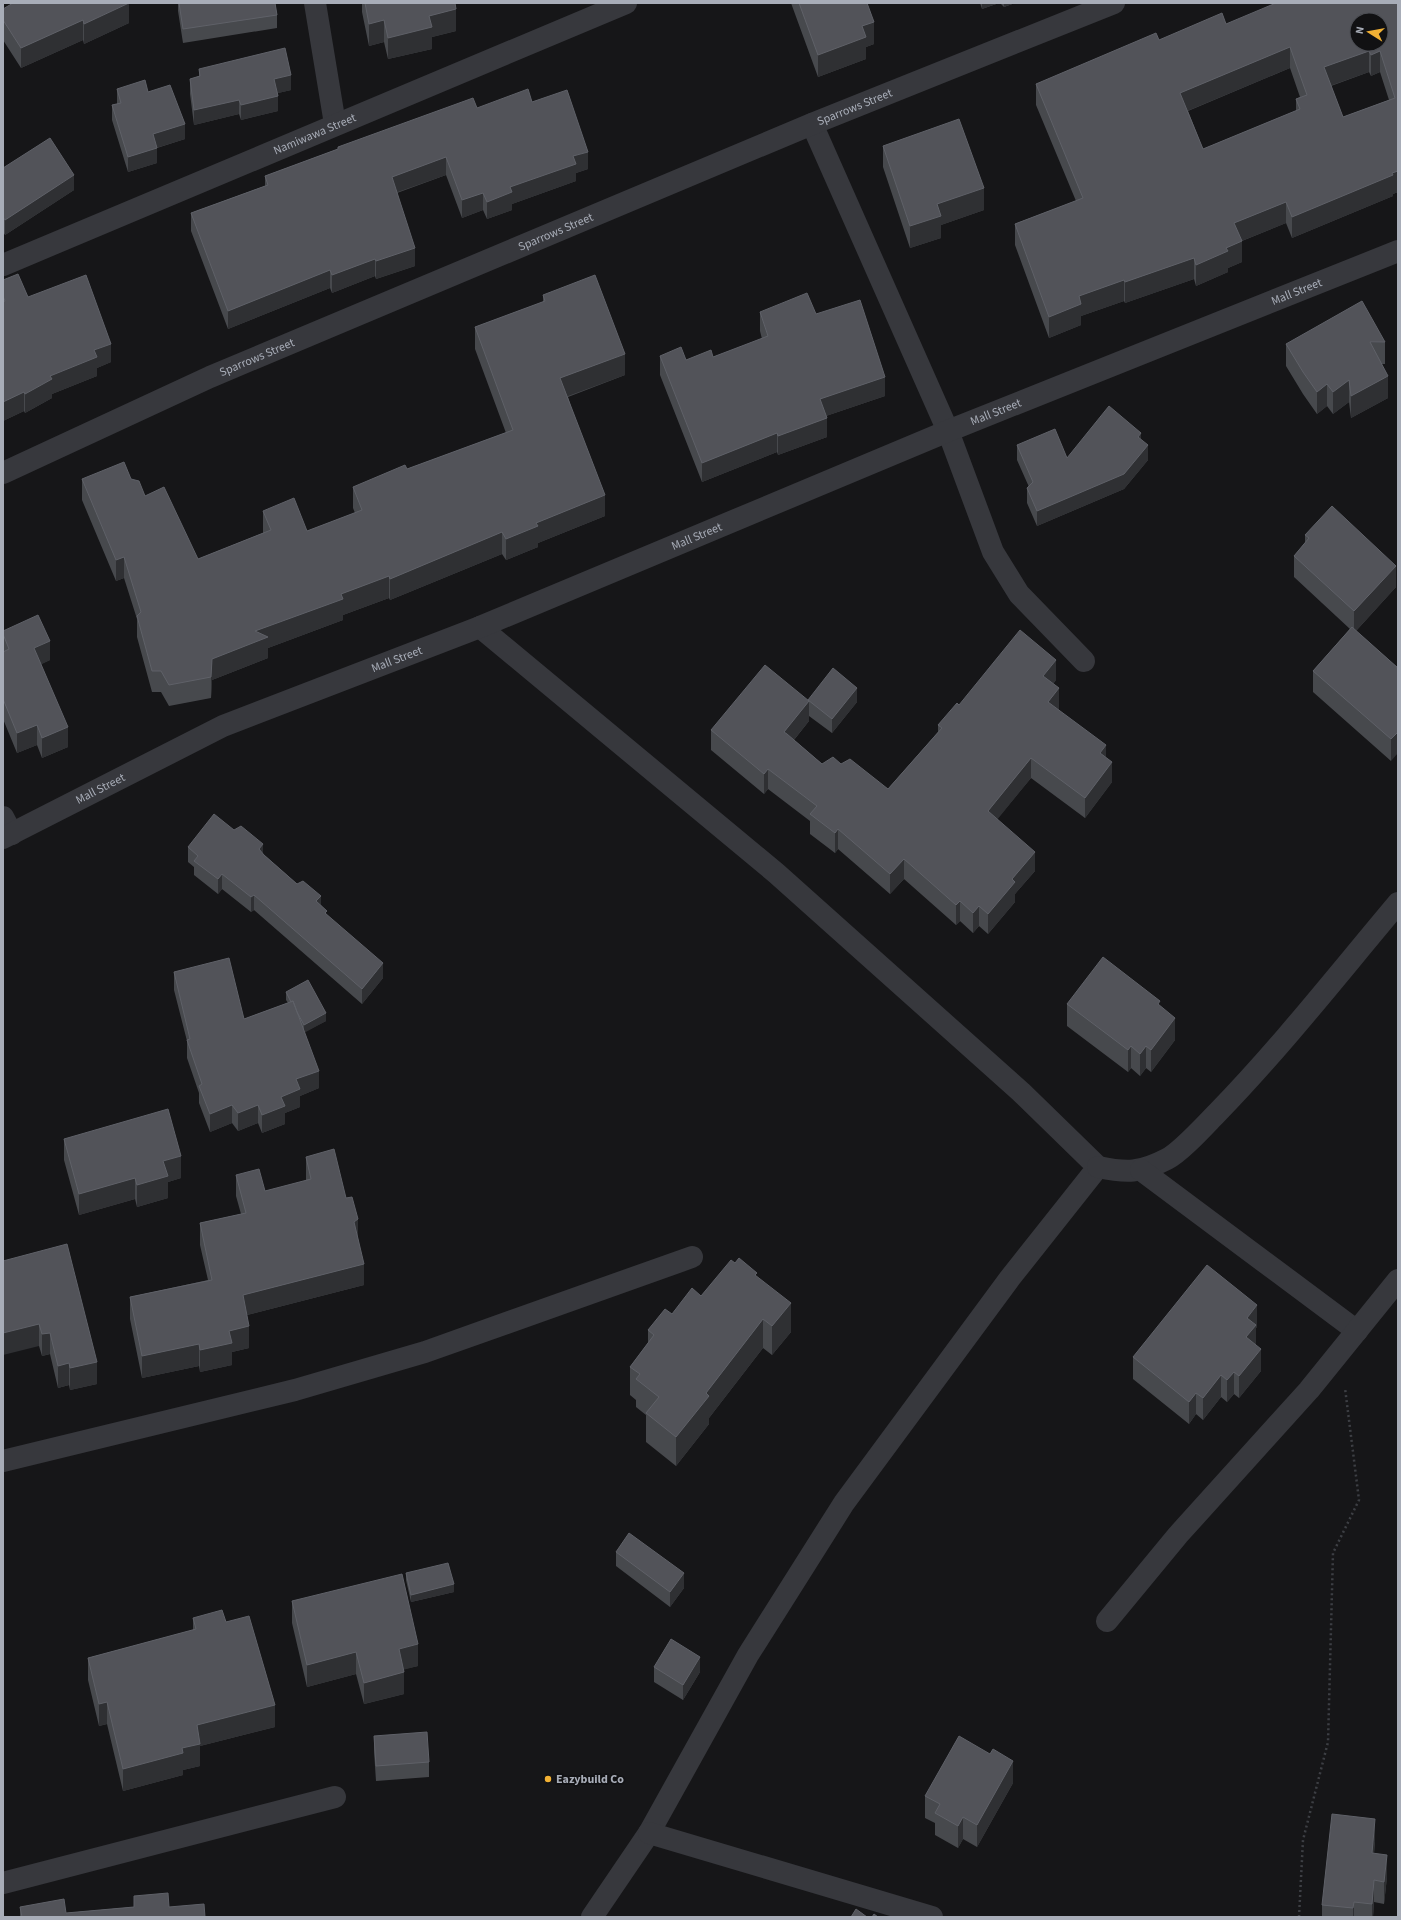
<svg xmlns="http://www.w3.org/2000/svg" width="1401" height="1920" viewBox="0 0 1401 1920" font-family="'Source Sans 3',sans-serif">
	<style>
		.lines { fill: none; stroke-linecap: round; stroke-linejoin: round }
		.path { stroke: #3d3f44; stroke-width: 2.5; stroke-dasharray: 2 3; stroke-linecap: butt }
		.street { stroke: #37383d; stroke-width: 22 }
		.wall { fill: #47494d; fill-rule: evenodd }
		.shaded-wall { fill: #2f3033 }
		.building { fill: #525359; stroke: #5f6168; fill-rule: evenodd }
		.poi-dot { fill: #f2b134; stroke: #111113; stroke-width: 1.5 }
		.labels { text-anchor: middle; stroke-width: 3.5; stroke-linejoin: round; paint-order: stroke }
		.street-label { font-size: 12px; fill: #a8adb8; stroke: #111113 }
		.poi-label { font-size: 12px; font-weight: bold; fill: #a8adb8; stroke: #111113; text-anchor: start }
	</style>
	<rect width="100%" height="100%" fill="#161618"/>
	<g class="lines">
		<path class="path" d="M1299,1917L1303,1840L1328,1742L1333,1553L1359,1500L1345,1388"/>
		<g class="street">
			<path d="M315,3L335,124"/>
			<path d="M812,124L948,431L993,552L1019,594L1084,661"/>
			<path id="s1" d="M3,265L626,3"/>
			<path id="s2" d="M3,473L210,377L812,124L1114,3"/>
			<path d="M480,627L776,873L1021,1092L1098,1167L1010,1278L844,1503L748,1655L649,1833L592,1917"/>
			<path d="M3,817L12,834"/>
			<path id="s3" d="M3,838L223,726L480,627L948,431L1398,251"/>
			<path d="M1098,1167C1127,1173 1140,1173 1167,1159C1181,1152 1206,1124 1218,1112C1282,1046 1339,973 1398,903"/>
			<path d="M1141,1170L1357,1331"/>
			<path d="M3,1461L295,1390L425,1352L692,1257"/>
			<path d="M1107,1621L1178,1535L1309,1390L1398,1280"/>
			<path d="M649,1833L932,1917"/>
			<path d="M3,1883L335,1797"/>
		</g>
	</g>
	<path class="wall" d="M178,3H275L277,15V28L183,43L178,11Z
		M362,3H455L456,31L432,37V49L388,59L384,42L369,46L362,12Z
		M791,3H867L874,44L866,47V59L818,77Z
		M980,3H999L982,9Z
		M1000,3H1015L1004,7Z
		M1398,3V192L1393,194V196L1292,238L1286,223L1242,241V262L1228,268V272L1196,286L1194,279L1125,303L1124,301L1081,316V325L1049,338L1015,245V224L1076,201L1036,105V84L1159,40L1226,24ZM1290,68L1300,97L1296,99V111L1203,149L1188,111ZM1369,72L1371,76L1380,72L1389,100L1343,117L1331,86Z
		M3,9L129,23L84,44L83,40L21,68L3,40Z
		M199,69L291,90L278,93V111L241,120L239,114L194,125L190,94V79L199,76Z
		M117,89L148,92L185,139L157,148V163L128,172L112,120V105L117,104Z
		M532,102L588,169L576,173V181L512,204V210L487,219L483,210L462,218L446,175L397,193L415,266L376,279L375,276L332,293L330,288L228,329L191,231V213L265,186V176L338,149V147L477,108Z
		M883,146L984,210L941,225V238L910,248L883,167Z
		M3,168L74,190L5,235L3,232Z
		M3,280L28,297L111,362L97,368V376L52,394V398L25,413L24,411L3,421Z
		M543,295L625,375L568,397L605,516L538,543V547L506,560L502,554L390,600L389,598L343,615V620L268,648V658L212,680L211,698L169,706L161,692H152L137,637V619L124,578L116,581L82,500V479H131L198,559L263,533V511L307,531L355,513L353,508V487L407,469L506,433L475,349V327L543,302Z
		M760,312L816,314L885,396L826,416L827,437L778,455L777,452L702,482L660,375V356L686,360L713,357L762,339L760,331Z
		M1385,342V364H1382L1388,398L1351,418L1349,402L1333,414L1327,406L1317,414L1303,394L1286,366V344Z
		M1141,440L1148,460L1124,489L1037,526L1027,503V488L1029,487L1017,460V445L1067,458Z
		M1305,535L1396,587L1356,631L1398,668L1391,761L1313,692V671L1350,629L1294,577V556L1305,543Z
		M3,631L50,660L41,664L68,747L42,758L37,745L17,753L3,719Z
		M1056,680L1053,684L1059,708L1058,709L1106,758L1112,782L1085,818L1031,778L997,819L1035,871L1015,894V902L988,934L979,926L973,933L960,921L956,925L904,879L890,894L838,849L835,853L810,834V821L768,789L764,794L711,750V730L808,700L857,702L832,733L809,716V721L794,740L822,764H841L888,789L938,732V725L959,705Z
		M188,847L263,854L321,905L327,915L383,978L362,1004L254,910L251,912L222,889L218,894L194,875V867L188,862Z
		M174,972L244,1019L288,1003L286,1000V992L326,1021L304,1032L319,1088L300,1096V1107L285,1113V1124L262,1133L258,1123L238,1131L232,1123L210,1132L199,1103V1093L187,1058V1041L174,990Z
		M1067,1004L1160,1006L1175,1040L1151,1072L1146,1068L1140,1076L1131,1068L1128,1072L1067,1026Z
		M64,1139L181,1178L168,1182V1198L137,1207L135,1199L79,1215L64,1160Z
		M306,1157L346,1198L358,1238L364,1285L247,1315L249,1348L232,1352V1365L200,1372L199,1366L142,1378L130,1319V1297L208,1280L200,1245V1223L241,1214L236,1196V1175L265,1191L306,1181Z
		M3,1261L97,1384L70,1390L69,1385L58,1388L50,1354L42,1356L39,1346Z
		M735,1263L757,1277L791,1332L772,1355L763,1348L709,1418V1424L676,1466L646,1442V1415L636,1407V1400L630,1395V1367L648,1343V1330L672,1314L701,1296Z
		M1257,1327L1256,1328V1345L1261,1371L1239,1398L1234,1394L1227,1402L1221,1397L1203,1420L1196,1414L1189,1424L1133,1379V1357Z
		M616,1552L684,1588L670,1607L616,1566Z
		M406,1573L454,1592L411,1602L406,1580Z
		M292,1601L418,1666L404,1669V1694L364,1704L356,1674L307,1687L292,1623Z
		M193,1618L226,1622L275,1727L200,1746V1766L183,1770V1775L123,1791L107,1724L99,1726L88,1680V1658L193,1630Z
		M654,1667L700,1672L683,1700L654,1682Z
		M374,1736L429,1762V1777L376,1781L374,1751Z
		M1013,1783L977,1847L963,1839L958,1848L935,1835V1823L925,1818V1796Z
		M1375,1841L1374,1854L1387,1877L1384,1904L1374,1902L1373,1917H1322V1905Z
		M134,1896L169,1907L205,1917H20V1907L66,1913L134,1907Z"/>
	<path class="shaded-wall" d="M129,3V23L84,44V24Z
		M982,3H999L982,9Z
		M1004,3H1015L1004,7Z
		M456,9V31L432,37V49L388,59V38L429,16Z
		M83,20V40L21,68V48Z
		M384,20V42L369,46V24Z
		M874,22V44L866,47V59L818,77V55L862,26Z
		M1290,47V68L1180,114V93Z
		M1369,51V72L1324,88V67Z
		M1380,51V72L1371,76V55Z
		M291,75V90L274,94V79Z
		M278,96V111L241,120V105Z
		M239,100V114L194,125V110Z
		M185,124V139L153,149V134Z
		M157,148V163L128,172V157Z
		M588,152V169L576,173V181L512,204V210L487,219V202L510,187L573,156Z
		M446,157V175L392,194V177Z
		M1398,171V192L1393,194V196L1292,238V217Z
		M74,175V190L5,235V220Z
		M984,188V210L941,225V238L910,248V226L937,204Z
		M483,193V210L462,218V200Z
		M1286,202V223L1234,244V223Z
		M1242,241V262L1228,268V272L1196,286V265L1226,248Z
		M415,248V266L376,279V261Z
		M1194,258V279L1125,303V282Z
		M375,259V276L332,293V275Z
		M330,270V288L228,329V311Z
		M1124,280V301L1081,316V325L1049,338V317L1079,296Z
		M111,344V362L97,368V376L52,394V398L25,413V394L50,376L94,350Z
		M625,354V375L560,399V378Z
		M1388,376V398L1351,418V396Z
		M885,377V396L820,418V399Z
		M1349,380V402L1333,414V392Z
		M1327,384V406L1317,414V392Z
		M24,392V411L3,421V402Z
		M827,418V437L778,455V436Z
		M777,433V452L702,482V463Z
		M1141,433V448L1138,437Z
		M1148,445V460L1124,489L1037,526V511Z
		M605,495V516L538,543V547L506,560V539L536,523Z
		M502,532V554L390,600V579Z
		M124,557V578L116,581V560Z
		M1396,566V587L1354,633V611Z
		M389,576V598L343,615V620L268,648V658L212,680L211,698V677L212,659L255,631L341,594Z
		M50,641V660L34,668V648Z
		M1056,660V680L1043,696V676Z
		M857,688V702L832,733V719Z
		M1059,688V708L1048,722V702Z
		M809,701V721L784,752V732Z
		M37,725V745L17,753V733Z
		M68,727V747L42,758V738Z
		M1398,732V753L1391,761V739Z
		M1106,745V765L1100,753Z
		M1031,758V778L988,831V811Z
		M1112,762V782L1085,818V798Z
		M768,769V789L764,794V774Z
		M838,829V849L835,853V833Z
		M263,844V859L259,849Z
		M1035,852V871L1015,894V902L988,934V914L1012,879Z
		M904,859V879L890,894V874Z
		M222,874V889L218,894V879Z
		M254,895V910L251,912V897Z
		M321,896V911L316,901Z
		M960,901V921L956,925V905Z
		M979,906V926L973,933V913Z
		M383,963V978L362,1004V989Z
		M326,1013V1021L304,1033V1025Z
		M1175,1018V1040L1151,1072V1050Z
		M1131,1046V1068L1128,1072V1050Z
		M1146,1046V1068L1140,1076V1054Z
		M319,1071V1088L300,1096V1107L285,1113V1124L262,1133V1115L281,1097L296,1079Z
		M232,1105V1123L210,1132V1114Z
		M258,1105V1123L238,1131V1113Z
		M181,1156V1178L168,1182V1198L137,1207V1185L163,1161Z
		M135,1178V1199L79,1215V1194Z
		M358,1219V1241L354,1222Z
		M364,1264V1285L243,1316V1295Z
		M791,1303V1332L772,1355V1326Z
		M1257,1305V1327L1256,1328V1347L1246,1337L1247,1318Z
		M763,1319V1348L709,1418V1424L676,1466V1437L706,1393Z
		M39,1324V1346L3,1355V1333Z
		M249,1326V1348L232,1352V1365L200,1372V1350L229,1331Z
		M50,1333V1354L42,1356V1334Z
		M199,1344V1366L142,1378V1356Z
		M1261,1349V1371L1239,1398V1376Z
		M97,1362V1384L70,1390V1368Z
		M69,1363V1385L58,1388V1366Z
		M1234,1372V1394L1227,1402V1380Z
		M1221,1375V1397L1203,1420V1398Z
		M1196,1393V1414L1189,1424V1402Z
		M684,1573V1588L670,1607V1592Z
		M454,1584V1592L411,1602V1595Z
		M418,1644V1666L399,1671V1649Z
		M356,1652V1674L307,1687V1665Z
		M700,1657V1672L683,1700V1685Z
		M404,1672V1694L364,1704V1683Z
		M107,1702V1724L99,1726V1704Z
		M275,1705V1727L200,1746V1766L183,1770V1775L123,1791V1769L182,1748L197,1725Z
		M1013,1761V1783L977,1847V1825Z
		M963,1817V1839L958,1848V1826Z
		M1375,1819V1841L1372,1875V1853Z
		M1387,1855V1877L1384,1904V1882Z
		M1374,1880V1902L1373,1917H1372V1904Z
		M1354,1902V1917H1353V1908Z"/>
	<path class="building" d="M13,3H129L84,24L83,20L21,48L3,20V9Z
		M179,3H275L277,15L183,29Z
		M365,3H455L456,9L429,16L432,27L388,38L384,20L369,24Z
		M799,3H867L874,22L862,26L866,37L818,55Z
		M1276,3H1398V171L1392,173L1393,175L1292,217L1286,202L1234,223L1242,241L1226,248L1228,251L1196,265L1194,258L1125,282L1124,280L1079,296L1081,304L1049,317L1015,224L1083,198L1036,84L1156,33L1159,40L1222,13L1226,24ZM1357,20H1381V44H1357ZM1290,47L1307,95L1296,99L1300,109L1203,149L1180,93ZM1369,51L1371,55L1380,51L1395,98L1343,117L1324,67Z
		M285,48L291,75L274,79L278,96L241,105L239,100L194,110L190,79L200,76L199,69Z
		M145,80L148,92L170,85L185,124L153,134L157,148L128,157L112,105L121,103L117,89Z
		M528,89L532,102L567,90L588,152L573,156L576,164L510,187L512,192L487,202L483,193L462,200L446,157L392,177L415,248L376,261L375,259L332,275L330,270L228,311L191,213L268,185L265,176L338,149V147L473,98L477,108Z
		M959,119L984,188L937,204L941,216L910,226L883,146Z
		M50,138L74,175L5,220L3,217V168Z
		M18,274L28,297L86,275L111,344L94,350L97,357L50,376L52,379L25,394L24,392L3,402V302L5,301L3,296V280Z
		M595,275L625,354L560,378L605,495L536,523L538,526L506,539L502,532L390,579L389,576L341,594L343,599L255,631L268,637L212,659L211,677L169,685L161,671H152L137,616L141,612L124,557L116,560L82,479L124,462L131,479L139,481L145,496L164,487L198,559L271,530L263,511L294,498L307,531L362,510L353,487L405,465L407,469L513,430L475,327L545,301L543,295Z
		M807,293L816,314L860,300L885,377L820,399L827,418L778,436L777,433L702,463L660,356L681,347L686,360L711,350L713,357L768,336L760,312Z
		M1362,301L1385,342H1370L1388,376L1351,396L1349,380L1333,392L1327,384L1317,392L1303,372L1286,344Z
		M1109,406L1141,433L1138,437L1148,445L1124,474L1037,511L1027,488L1033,482L1017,445L1055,429L1067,458Z
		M1332,506L1396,566L1354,611L1294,556L1309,538L1305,535Z
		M38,615L50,641L34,648L68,727L42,738L37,725L17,733L3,699V652L9,649L3,634V631Z
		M1352,627L1398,668V732L1391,739L1313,671Z
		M1020,630L1056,660L1043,676L1059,688L1048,702L1106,745L1100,753L1112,762L1085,798L1031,758L988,811L1035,852L1012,879L1015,882L988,914L979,906L973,913L960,901L956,905L904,859L890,874L838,829L835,833L810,814L817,806L768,769L764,774L711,730L765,665L809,701L784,732L787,734L822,764L833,757L841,764L850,759L888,789L942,728L938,725L957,703L959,705Z
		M833,668L857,688L832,719L808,700Z
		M214,814L234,830L241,826L263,844L259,849L264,855L297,884L303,881L321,896L316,901L327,911L325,913L383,963L362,989L254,895L251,897L222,874L218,879L194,861L198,856L188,847Z
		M1103,957L1160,1001L1158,1004L1175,1018L1151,1050L1146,1046L1140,1054L1131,1046L1128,1050L1067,1004Z
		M229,958L244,1019L293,1001L319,1071L296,1079L300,1089L281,1097L285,1106L262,1115L258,1105L238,1113L232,1105L210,1114L199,1086L202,1084L187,1040L190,1039L174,972Z
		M308,980L326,1013L304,1025L297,1012L293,1001L291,1002L286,992Z
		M168,1109L181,1156L163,1161L168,1176L137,1185L135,1178L79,1194L64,1139Z
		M334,1149L346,1198L352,1197L358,1219L354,1222L364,1264L243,1295L249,1326L229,1331L232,1343L200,1350L199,1344L142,1356L130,1297L212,1280L200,1223L246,1213L236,1175L259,1169L265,1191L311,1179L306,1157Z
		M67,1244L97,1362L70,1368L69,1363L58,1366L50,1333L42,1334L39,1324L3,1333V1261Z
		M739,1258L757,1273L755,1275L791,1303L772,1326L763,1319L706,1393L709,1396L676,1437L646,1413L659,1397L636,1379L640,1374L630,1367L654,1335L648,1330L665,1309L672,1314L692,1288L701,1296L731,1260L735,1263Z
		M1207,1265L1257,1305L1247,1318L1256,1325L1246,1337L1261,1349L1239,1376L1234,1372L1227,1380L1221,1375L1203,1398L1196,1393L1189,1402L1133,1357Z
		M629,1533L684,1573L670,1592L616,1552Z
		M448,1563L454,1584L411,1595L406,1573Z
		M402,1574L418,1644L399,1649L404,1672L364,1683L356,1652L307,1665L292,1601Z
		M222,1610L226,1622L249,1616L275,1705L197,1725L200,1744L182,1748L183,1753L123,1769L107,1702L99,1704L88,1658L196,1629L193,1618Z
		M671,1639L700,1657L683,1685L654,1667Z
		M427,1732L429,1762L376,1766L374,1736Z
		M959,1736L990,1754L993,1749L1013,1761L977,1825L963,1817L958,1826L935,1813L940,1804L925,1796Z
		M1332,1814L1375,1819L1372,1853L1387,1855L1384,1882L1374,1880L1372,1904L1354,1902L1353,1908L1322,1905Z
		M168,1893L169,1907L204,1904L205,1917H22L20,1907L64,1899L66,1913L134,1907V1896Z
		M856,1909L867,1917H851Z
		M874,1914L878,1917H872Z"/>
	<circle class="poi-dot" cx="548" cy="1779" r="4"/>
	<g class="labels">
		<g class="street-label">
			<text dy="4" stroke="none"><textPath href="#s2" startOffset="927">Sparrows Street</textPath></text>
			<text dy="4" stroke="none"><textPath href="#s1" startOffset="338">Namiwawa Street</textPath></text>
			<text dy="4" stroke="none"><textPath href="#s2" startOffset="603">Sparrows Street</textPath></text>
			<text dy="4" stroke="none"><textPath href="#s3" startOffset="1405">Mall Street</textPath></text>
			<text dy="4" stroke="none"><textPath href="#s2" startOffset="279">Sparrows Street</textPath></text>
			<text dy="4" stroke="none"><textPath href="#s3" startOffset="1081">Mall Street</textPath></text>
			<text dy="4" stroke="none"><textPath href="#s3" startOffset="757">Mall Street</textPath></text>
			<text dy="4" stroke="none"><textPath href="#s3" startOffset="433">Mall Street</textPath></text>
			<text dy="4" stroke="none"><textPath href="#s3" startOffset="109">Mall Street</textPath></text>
		</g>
		<g class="poi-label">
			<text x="556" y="1783">Eazybuild Co</text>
		</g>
	</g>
	<rect width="1401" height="1920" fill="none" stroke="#a8adb8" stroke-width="8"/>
	<g transform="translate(1369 32) rotate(281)"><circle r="19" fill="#111113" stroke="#4d4f55"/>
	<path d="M0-3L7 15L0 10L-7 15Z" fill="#f2b134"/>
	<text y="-6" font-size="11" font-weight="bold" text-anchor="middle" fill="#a8adb8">N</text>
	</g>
</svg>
